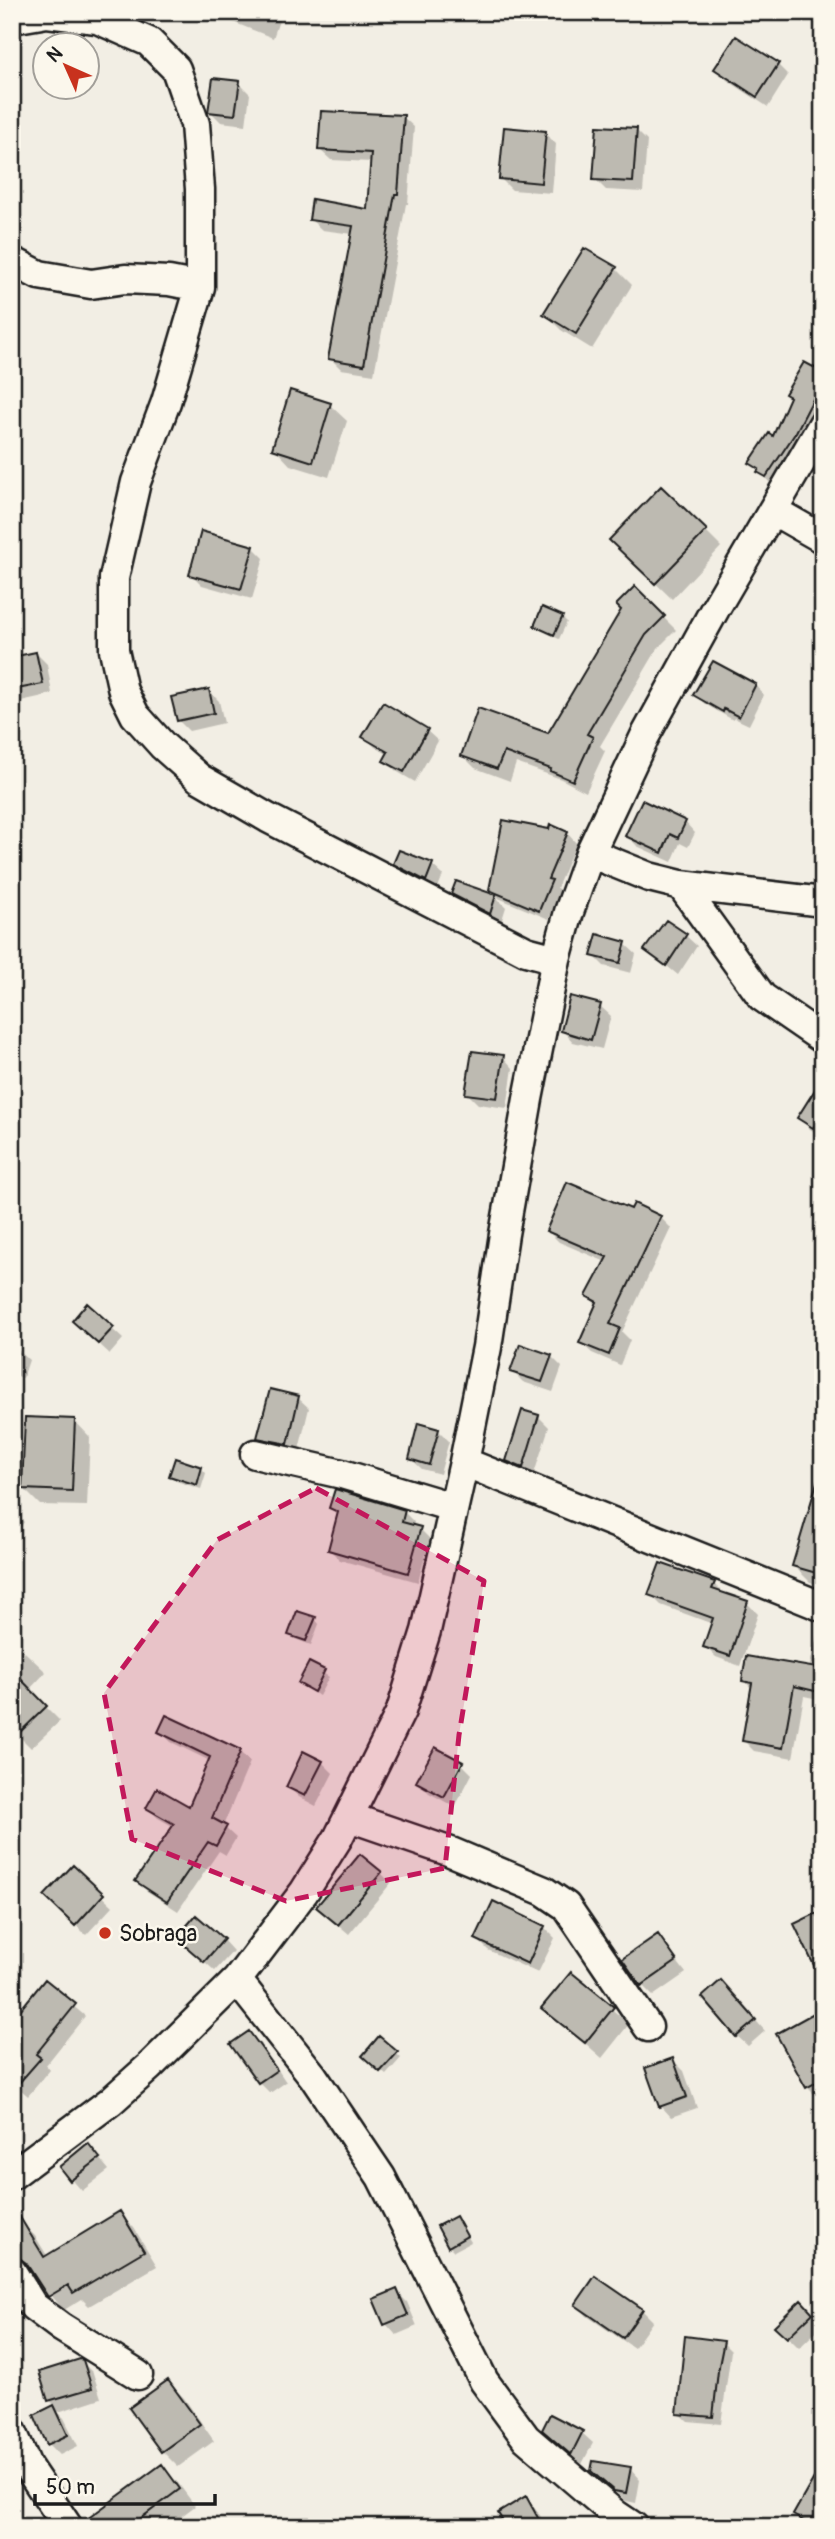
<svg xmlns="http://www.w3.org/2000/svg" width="835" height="2539" viewBox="0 0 835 2539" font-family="Pangolin,sans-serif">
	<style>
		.shadow { fill: #0003 }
		.building { fill: #bdbab1; stroke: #1c1c1c; stroke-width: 2 }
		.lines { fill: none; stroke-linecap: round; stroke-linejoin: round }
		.minor-casing { stroke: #1c1c1c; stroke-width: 33 }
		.minor { stroke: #fbf7ec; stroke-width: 28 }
		.marked { fill: #c2185b; fill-opacity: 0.2; stroke: #c2185b; stroke-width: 5; stroke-dasharray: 14 9; stroke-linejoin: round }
		.poi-dot { fill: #c8321e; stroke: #fbf7ec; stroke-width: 2.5 }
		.labels { text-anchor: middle; stroke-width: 5; stroke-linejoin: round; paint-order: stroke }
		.poi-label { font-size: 23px; fill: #1c1c1c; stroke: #fbf7ec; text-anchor: start }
	</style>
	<rect width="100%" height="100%" fill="#f2eee4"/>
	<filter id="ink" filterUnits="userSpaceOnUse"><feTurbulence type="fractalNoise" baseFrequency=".0143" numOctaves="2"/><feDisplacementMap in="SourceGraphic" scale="14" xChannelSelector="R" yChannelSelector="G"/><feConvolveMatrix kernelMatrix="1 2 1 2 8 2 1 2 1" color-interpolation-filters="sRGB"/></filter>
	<g filter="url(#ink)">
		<path class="shadow" d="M208,12H282L273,38Z
			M778,65L788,75L768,107L727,80L716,69Z
			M239,83L250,94L246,125L221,122L210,111Z
			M403,117L414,127L408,204H406L374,374L341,369L330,358L353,234L322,230L311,220L369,211L372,162L331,160L320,150Z
			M636,130L647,141L643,192L606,190L595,179Z
			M545,133L556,144L552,193L512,190L501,179Z
			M616,269L632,285L592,349L561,330L545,314Z
			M823,374V408L806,441L776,485L769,482L752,463L774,438Z
			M330,405L347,421L329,477L290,465L274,448Z
			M705,531L721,547L672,599L611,540Z
			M253,547L264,558L252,599L202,585L191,574Z
			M635,589L676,630L658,648L600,746L605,751L586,792L561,779L516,763L510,781L475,768L463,756L549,735Z
			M562,617L567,622L559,639L541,630L536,626Z
			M36,653L47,664L52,694L21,701L12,692V658Z
			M755,685L764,695L749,725L734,718L733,720L705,704L695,694Z
			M209,691L219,701L224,723L189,731L178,720Z
			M383,705L427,731L438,741L415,782L396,771L386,760L389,755L375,747L364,736Z
			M685,822L695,833L688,847L680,843L672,862L637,846L627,835Z
			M567,833L576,843L557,888L560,891L549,919L496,897L506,907L501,923L464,904L453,893L457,883L499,898L491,889Z
			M395,864L432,865L443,875L437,890L406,874Z
			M666,922L686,936L697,946L678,975L647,950Z
			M625,944L636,954L631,973L604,966L593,955Z
			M600,1006L611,1016L602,1049L573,1042L563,1031Z
			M12,1011L21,1019L12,1033Z
			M503,1057L513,1068L507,1108L478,1104L467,1093Z
			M823,1095V1137L810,1129L799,1118Z
			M632,1212L660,1217L671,1228L622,1332L630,1340L620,1365L592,1353L581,1343L597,1305L588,1296L606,1262L559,1242L548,1231Z
			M87,1306L123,1339L110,1354L85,1331Z
			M12,1348L18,1350L29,1360L23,1378L12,1374Z
			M551,1356L562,1367L553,1392L523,1382L512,1371Z
			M298,1398L309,1408L298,1454L270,1448L259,1437Z
			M523,1412L539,1417L549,1427L533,1477L518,1471L508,1460Z
			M74,1420L90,1437L87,1506L40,1505L24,1489Z
			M438,1430L449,1441L440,1474L422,1469L411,1459Z
			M201,1468L206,1473L201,1489L176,1481L171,1476Z
			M823,1492V1586L810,1582L794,1566Z
			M331,1508L404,1512L414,1522L413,1527L420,1529L430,1539L418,1582L340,1560L330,1550L339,1516Z
			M12,1510L24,1522L15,1534L12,1532Z
			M714,1584L725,1595L747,1603L758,1614L740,1666L716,1657L705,1647L713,1624L661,1605L650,1594Z
			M315,1619L319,1624L311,1645L295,1639L290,1634Z
			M818,1631L823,1632V1700L804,1696L793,1758L754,1751L744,1741L753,1690L744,1680L809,1669Z
			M12,1640L46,1672L29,1690L60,1721L31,1748L14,1731L12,1733Z
			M309,1664L329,1677L319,1696L300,1683Z
			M167,1717L240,1752L250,1762L223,1826L236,1838L226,1855L219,1851L178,1911L147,1891L137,1881L174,1827L158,1818L148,1808H190L210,1761L171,1742L160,1731Z
			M322,1762L333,1773L316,1806L299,1797L288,1787Z
			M462,1764L472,1774L455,1807L429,1793L418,1782Z
			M73,1868L113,1906L86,1935L46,1896Z
			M381,1873L391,1883L349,1934L329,1917Z
			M544,1927L555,1938L538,1973L488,1950L477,1939Z
			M658,1937L686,1973L653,1996L642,1985L624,1960Z
			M223,1940L233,1951L215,1971L189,1948Z
			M571,1974L629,2024L602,2058L544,2007Z
			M45,1982L85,2016L46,2065L50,2070L28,2096L12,2082Z
			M732,1993L765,2031L748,2046L737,2036Z
			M823,2017V2103L807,2087Z
			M249,2033L260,2043L286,2082L270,2093L259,2082L233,2044Z
			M380,2038L401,2058L386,2075L364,2056Z
			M673,2060L684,2071L697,2108L671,2117L661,2106Z
			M88,2145L109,2170L82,2191L61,2167Z
			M120,2214L134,2228L157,2266L89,2306L82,2299L64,2310L16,2255L21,2222L35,2236L48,2257Z
			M456,2218L471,2242L454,2251L449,2246Z
			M396,2291L407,2302L417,2326L396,2335L386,2324L375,2300Z
			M801,2302L823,2325L799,2348L777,2326Z
			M577,2305L642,2310L653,2321L634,2348L587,2316Z
			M12,2321L17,2335L12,2337Z
			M723,2343L731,2351L721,2424L688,2421L679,2413Z
			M82,2362L93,2373L101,2398L58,2412L64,2418L78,2446L60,2455L49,2444L36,2416L56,2406L50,2401L41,2373Z
			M168,2382L184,2398L214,2441L178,2467L162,2451Z
			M582,2433L593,2443L582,2464L555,2441Z
			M162,2466L178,2483L195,2506L167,2527H103Z
			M630,2469L640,2480L636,2503L626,2501L604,2482Z
			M526,2499L536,2509L547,2527H508Z
			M795,2514L823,2527H808Z"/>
		<path class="building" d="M736,36L779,63L757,97L714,69Z
			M213,78L240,81L235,115L208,112Z
			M321,111L404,115L398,194H395L364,365L328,359L353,226L309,220L312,199L367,209L371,153L318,150Z
			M597,126L637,128L633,182L593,180Z
			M504,127L546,131L541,183L499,179Z
			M584,248L617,267L576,334L543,314Z
			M804,362L823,372V380L796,432L766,477L757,472L759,469L749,463L769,433L773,436L790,397L785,394Z
			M290,390L331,403L313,462L272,449Z
			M661,486L707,530L655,584L609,540Z
			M201,531L254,546L241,589L189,575Z
			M635,586L665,616L646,635L587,734L593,737L573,781L550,771L551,769L504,752L497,769L461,756L478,708L548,733L621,610L616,605Z
			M542,607L563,616L554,635L534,626Z
			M36,652L43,684L12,690V657Z
			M713,661L756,684L739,717L724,709L723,712L693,695Z
			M209,689L214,713L177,721L171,697Z
			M383,702L428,729L404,772L383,761L388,752L362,737Z
			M642,800L686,821L678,838L670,834L662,853L625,836Z
			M503,820L549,829L550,824L568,832L548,879L552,880L539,911L489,890Z
			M399,850L433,863L426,881L393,864Z
			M456,881L496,895L490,914L451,894Z
			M666,920L687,934L666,966L644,950Z
			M597,934L626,942L620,963L591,956Z
			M570,996L601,1004L591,1040L561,1031Z
			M472,1051L504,1055L497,1098L465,1094Z
			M823,1077V1113L813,1128L797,1118Z
			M567,1182L631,1209L634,1203L661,1216L610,1324L620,1328L609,1355L579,1343L597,1302L586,1296L607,1257L546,1231Z
			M87,1303L114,1327L98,1344L72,1321Z
			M520,1344L552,1355L542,1382L510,1372Z
			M270,1389L299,1396L288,1444L257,1438Z
			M522,1410L539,1415L523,1468L506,1461Z
			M25,1417L75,1419L72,1491L22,1489Z
			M418,1423L439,1429L429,1465L409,1459Z
			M175,1458L202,1467L197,1485L169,1476Z
			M818,1479L823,1480V1575L792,1566Z
			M335,1489L405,1510L402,1522L421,1527L408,1573L328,1550L338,1512L329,1508Z
			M660,1563L715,1582L712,1589L748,1601L730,1656L703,1647L713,1618L648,1595Z
			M297,1611L316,1617L306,1641L288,1635Z
			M746,1656L823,1669V1693L794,1686L783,1748L742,1741L752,1683L742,1681Z
			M309,1662L325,1670L314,1692L298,1683Z
			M12,1670L47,1706L12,1740Z
			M166,1715L241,1750L212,1818L227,1826L216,1846L208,1842L167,1902L135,1881L174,1824L146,1808L157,1788L189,1806L210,1757L158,1732Z
			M435,1747L463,1762L444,1797L416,1782Z
			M303,1751L323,1761L305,1796L286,1787Z
			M360,1854L382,1872L338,1925L316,1907Z
			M73,1865L104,1894L75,1926L44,1896Z
			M493,1901L545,1926L528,1964L475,1939Z
			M823,1910V1984L794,1924Z
			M196,1915L224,1939L204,1962L176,1938Z
			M658,1934L677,1961L641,1986L622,1959Z
			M571,1972L614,2007L585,2043L541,2008Z
			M45,1979L76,2004L36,2054L41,2058L12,2091V2020Z
			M721,1980L756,2020L736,2037L702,1997Z
			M823,2008V2079L806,2088L776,2034Z
			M249,2031L277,2070L258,2083L230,2044Z
			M379,2036L398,2052L380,2072L362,2056Z
			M673,2058L687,2097L659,2107L645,2068Z
			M88,2143L100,2158L70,2181L59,2167Z
			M12,2204L44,2257L120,2211L144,2251L73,2293L68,2285L48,2297L26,2263L12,2253Z
			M456,2216L467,2236L448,2247L437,2226Z
			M595,2276L643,2309L623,2338L575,2305Z
			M397,2289L408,2315L384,2325L373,2299Z
			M801,2300L813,2313L787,2338L774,2326Z
			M685,2336L724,2341L718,2371L713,2417L677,2414Z
			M80,2359L83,2360L92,2388L48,2401L39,2372Z
			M168,2380L200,2424L161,2452L129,2408Z
			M54,2405L68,2435L47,2445L34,2415Z
			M550,2414L583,2431L571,2455L542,2430Z
			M593,2461L631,2467L626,2493L614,2491L591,2471Z
			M823,2462V2527H814L793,2515Z
			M162,2464L180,2489L129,2527H85L83,2522Z
			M526,2496L543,2527H506L498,2513Z"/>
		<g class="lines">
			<g class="minor-casing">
				<path id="minor" d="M12,19L47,13L97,19L149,42L176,69L195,124L200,189V287L166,402L136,482L114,578V650L123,691L135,715L163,746L199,778L268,818L526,951L556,959
					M12,261L39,275L91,284L125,279L169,281L200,287
					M774,511L823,539
					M590,853L649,877L681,885L823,902
					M681,885L762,997L823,1039
					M255,1454L342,1474L452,1507
					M464,1462L823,1607
					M349,1817L451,1852L544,1891L566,1906L648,2027
					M237,1980L313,2076L381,2177L484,2381L526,2438L616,2515L634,2527
					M12,2175L111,2101L149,2067L237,1980L304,1892L338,1838L401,1711L426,1631L464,1462L487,1347L504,1234L528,1099L556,959L569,912L590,853L645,736L715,609L823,424
					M12,2272L33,2306L61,2327L138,2375
					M12,2431L27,2466L68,2527"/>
			</g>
			<use href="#minor" class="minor"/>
		</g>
	</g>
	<path class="marked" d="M316,1488L484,1581L459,1735L445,1868L286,1901L132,1839L104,1693L217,1540Z"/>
	<circle class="poi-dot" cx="105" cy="1933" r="7"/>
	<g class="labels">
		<g class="poi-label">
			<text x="119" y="1941">Sobraga</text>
		</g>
	</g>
	<rect width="835" height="2539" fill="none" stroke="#fbf7ec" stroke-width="42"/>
	<rect x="21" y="21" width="793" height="2497" fill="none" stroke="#1c1c1c" stroke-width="2.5" filter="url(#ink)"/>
	<g transform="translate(66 66) rotate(315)"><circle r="33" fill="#fbf7ec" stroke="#a29f99" stroke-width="2"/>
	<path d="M0-5L12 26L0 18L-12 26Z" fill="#c8321e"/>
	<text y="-10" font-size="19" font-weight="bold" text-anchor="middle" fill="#1c1c1c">N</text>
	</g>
	<path d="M35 2494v10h180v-10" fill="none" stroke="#1c1c1c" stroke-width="3.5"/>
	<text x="46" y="2494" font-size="21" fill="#1c1c1c" stroke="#fbf7ec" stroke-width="5" paint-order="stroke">50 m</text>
</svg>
